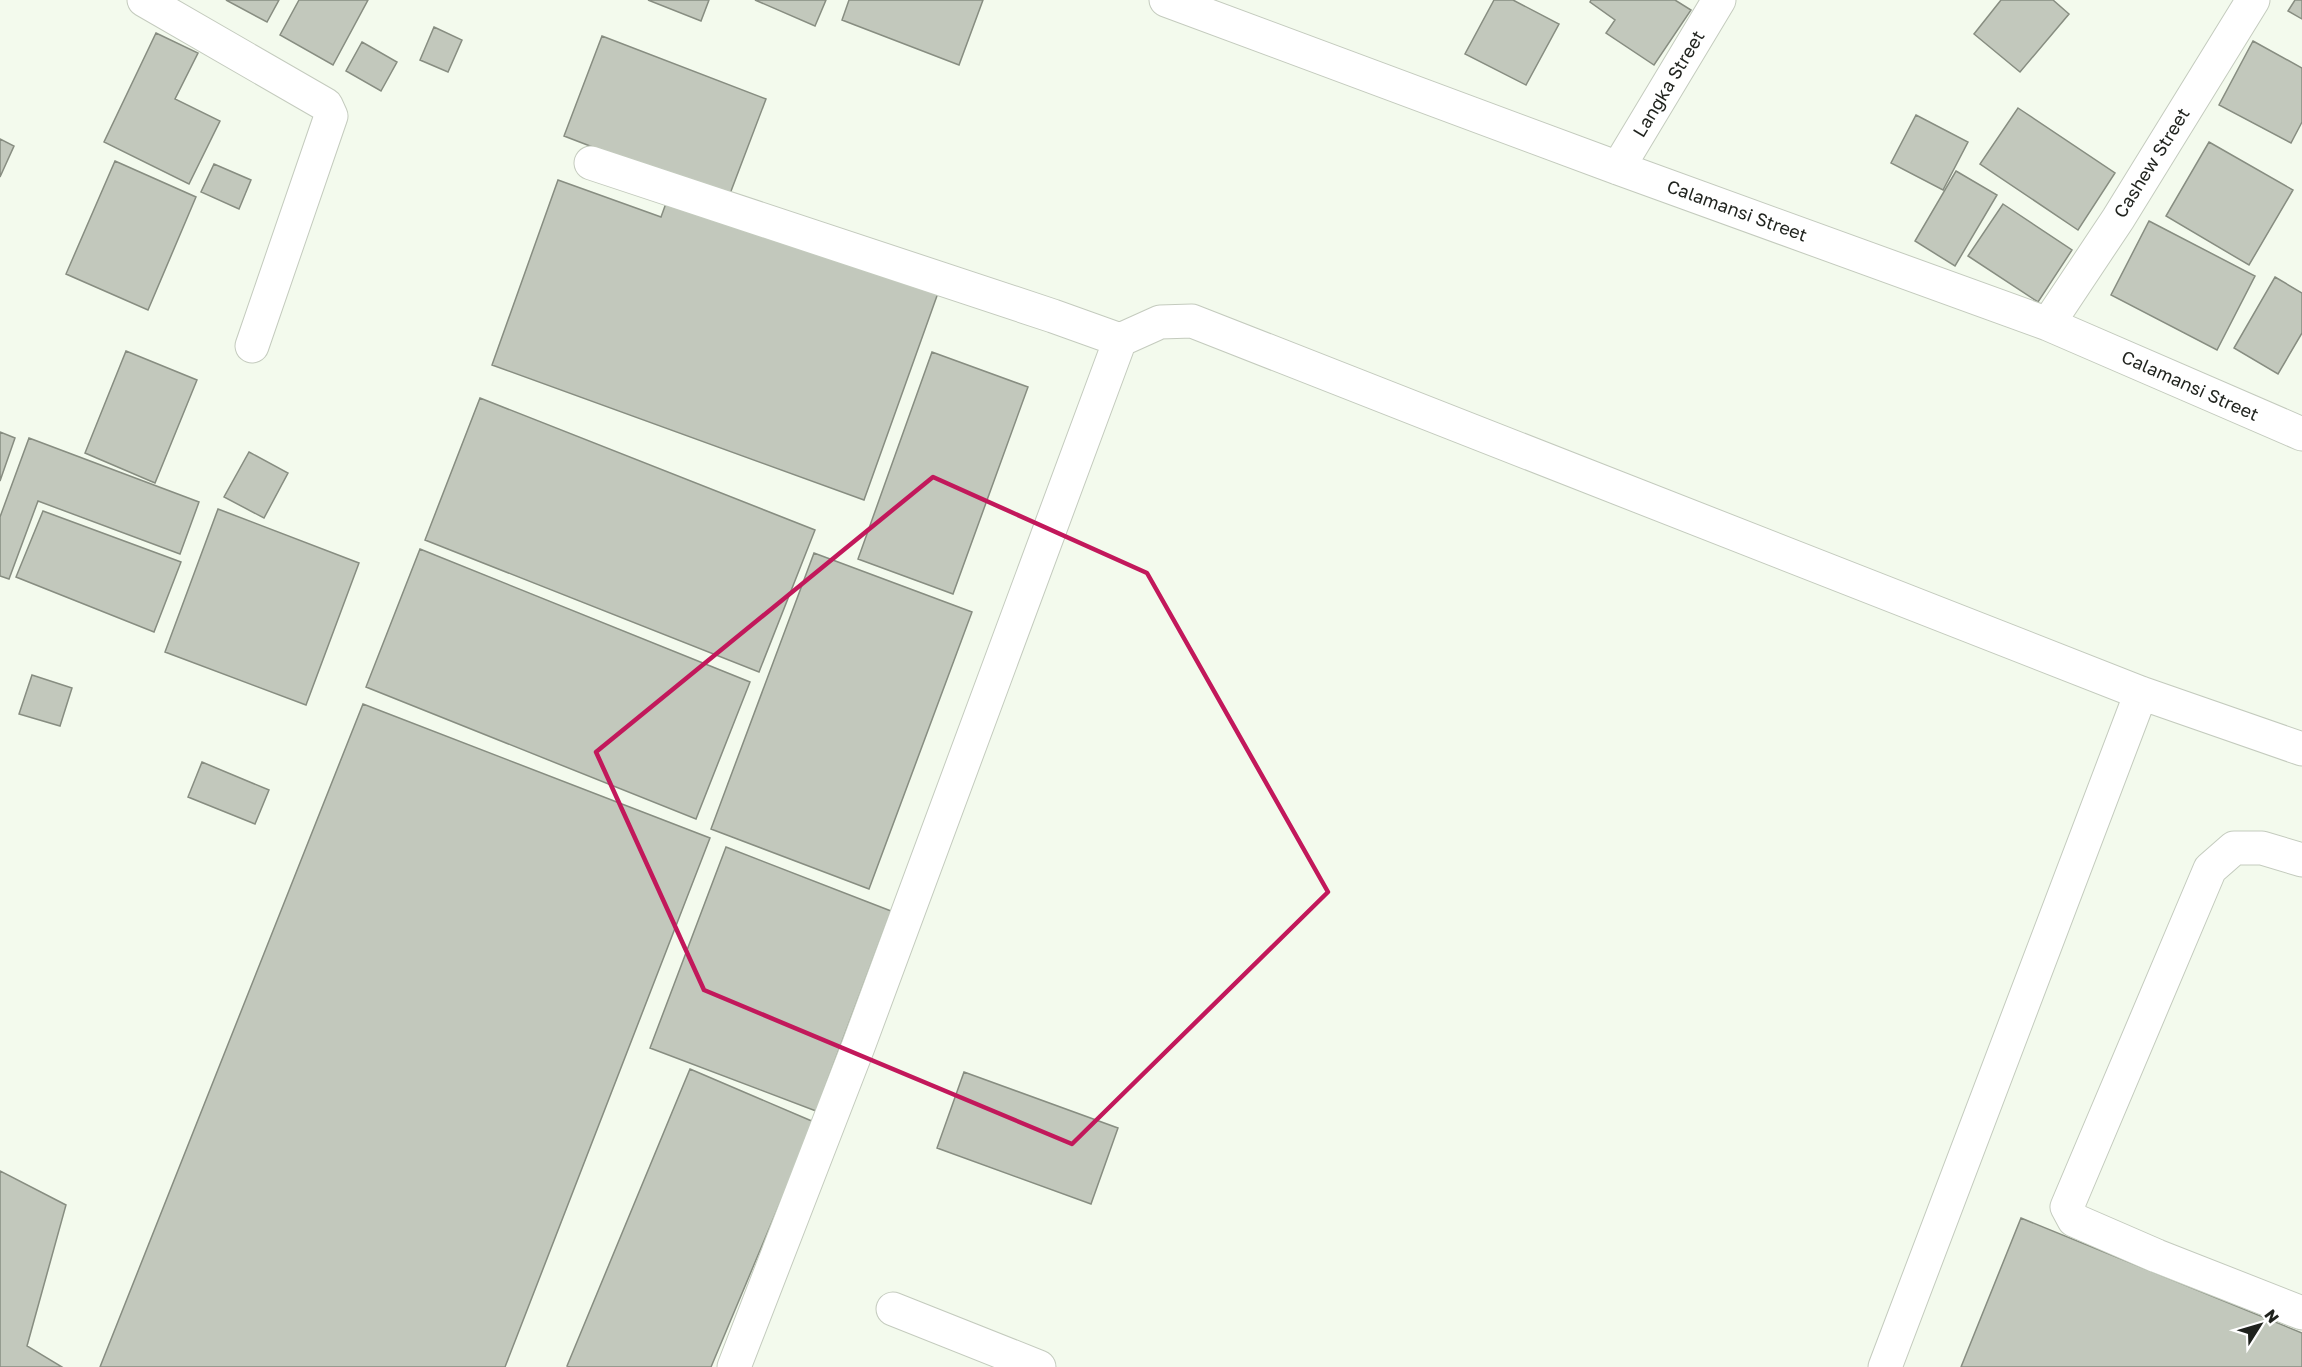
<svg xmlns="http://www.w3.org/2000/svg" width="2302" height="1367" viewBox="0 0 2302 1367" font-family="'Golos Text',sans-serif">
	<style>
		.building { fill: #c2c8bc; stroke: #878d81; stroke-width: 1.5 }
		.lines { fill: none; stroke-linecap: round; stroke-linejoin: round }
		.minor-casing { stroke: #c4cbbe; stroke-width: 35 }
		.minor { stroke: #fff; stroke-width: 33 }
		.marked { fill: none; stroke: #c2185b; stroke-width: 4.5; stroke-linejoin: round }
		.labels { text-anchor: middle; stroke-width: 4.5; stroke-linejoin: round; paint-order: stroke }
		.street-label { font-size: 18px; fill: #1f221d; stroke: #fff }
	</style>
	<rect width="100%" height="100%" fill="#f3faed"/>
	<path class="building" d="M226,0H279L267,22Z
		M299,0H368L333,65L280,35Z
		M648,0H709L701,21Z
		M755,0H826L815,26Z
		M849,0H983L959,65L842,20Z
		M1494,0H1513L1559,24L1526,85L1465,54Z
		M1591,0H1675L1691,10L1654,65L1606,33L1615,20L1590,2Z
		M2001,0H2053L2069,14L2020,72L1974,34Z
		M2295,0H2302V19L2288,11Z
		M434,27L462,40L448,72L420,60Z
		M156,33L198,53L175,99L220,121L189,184L104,142Z
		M602,36L766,99L728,199L564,136Z
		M2253,41L2302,68V122L2291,143L2219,105Z
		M362,42L397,62L381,91L346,71Z
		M2018,108L2115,173L2078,230L1980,164Z
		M1916,115L1968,142L1943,190L1891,163Z
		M0,139L14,146L0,177Z
		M2209,142L2293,190L2249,265L2166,216Z
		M115,161L196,197L148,310L66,274Z
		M214,164L251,180L239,209L201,192Z
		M1956,171L1997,195L1955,266L1915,241Z
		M558,180L661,217L669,195L938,293L864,500L492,365Z
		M2003,204L2072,250L2038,302L1968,256Z
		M2149,221L2255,276L2217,350L2111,295Z
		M2275,277L2302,293V333L2278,374L2234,348Z
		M126,351L197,380L155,483L85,453Z
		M932,352L1028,387L953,594L858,559Z
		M480,398L815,530L759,672L425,540Z
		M0,432L15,438L0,481Z
		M29,438L199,502L180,554L38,501L9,579L0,576V517Z
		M249,452L288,473L264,518L224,497Z
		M218,509L359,563L306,705L165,652Z
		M43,511L181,562L154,632L16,577Z
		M420,549L750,682L696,819L366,687Z
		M814,553L972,612L869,889L711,829Z
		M32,675L72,688L60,726L19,714Z
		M363,704L710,838L505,1367H100Z
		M202,762L269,790L255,824L188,797Z
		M726,847L891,911L816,1111L650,1048Z
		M690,1069L814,1122L711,1367H570L567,1366Z
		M964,1072L1118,1128L1091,1204L937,1148Z
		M0,1171L66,1205L27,1346L62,1367H0Z
		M2021,1218L2302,1333V1367H1961Z"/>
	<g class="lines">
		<g class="minor-casing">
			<path id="minor" d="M144,0L326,105L331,116L252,346
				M1166,0L1618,168L2048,324L2302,434
				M591,163L1053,316L1120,340L1160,322L1192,321L2141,693L2302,749
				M1618,168L1719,0
				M2048,324L2118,219L2253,0
				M2302,860L2262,848H2234L2210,869L2067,1207L2074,1220L2157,1256L2302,1313
				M893,1309L1039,1367
				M734,1367L858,1047L1120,340
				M1885,1367L2141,693"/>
		</g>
		<use href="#minor" class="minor"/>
	</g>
	<path class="marked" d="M933,477L1147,573L1328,892L1072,1144L704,990L596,752Z"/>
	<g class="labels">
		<g class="street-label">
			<text transform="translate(1669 84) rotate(-59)" y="6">Langka Street</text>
			<text transform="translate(2152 163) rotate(-58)" y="6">Cashew Street</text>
			<text transform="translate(1737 211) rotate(20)" y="6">Calamansi Street</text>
			<text transform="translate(2190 386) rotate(24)" y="6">Calamansi Street</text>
		</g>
	</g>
	<g transform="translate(2260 1325) rotate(53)" stroke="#ffffff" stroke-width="4.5" paint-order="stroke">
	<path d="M0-4.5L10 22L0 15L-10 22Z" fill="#1f221d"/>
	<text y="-9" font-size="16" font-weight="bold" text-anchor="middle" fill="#1f221d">N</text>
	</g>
</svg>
